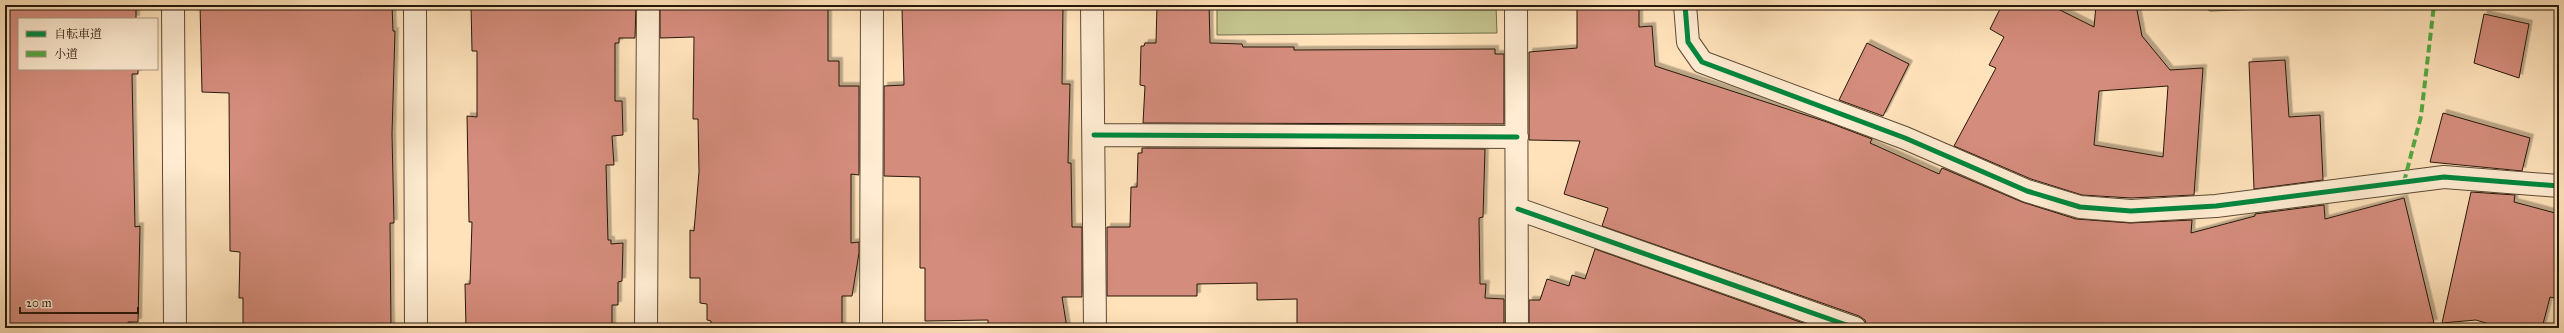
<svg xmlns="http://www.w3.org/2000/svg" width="2564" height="333" viewBox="0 0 2564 333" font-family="'IM FELL Great Primer','Noto Serif JP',serif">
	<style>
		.green { fill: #c3c28d; stroke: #746c4b }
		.building { fill: #d48c7c; stroke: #261709; fill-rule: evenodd; filter: url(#shadow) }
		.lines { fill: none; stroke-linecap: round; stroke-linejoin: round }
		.street-casing { stroke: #5c4a35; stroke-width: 24 }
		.street { stroke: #ffecd2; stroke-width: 22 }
		.quiet { stroke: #53a941; stroke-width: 4; stroke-dasharray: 8 4; stroke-linecap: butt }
		.cycleway-casing { stroke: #ffecd2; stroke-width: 8 }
		.cycleway { stroke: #00873e; stroke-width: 5 }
	</style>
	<defs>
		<filter id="shadow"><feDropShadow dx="3.5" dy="-3.5" stdDeviation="0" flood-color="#0004"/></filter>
	</defs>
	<rect width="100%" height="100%" fill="#ffe2ba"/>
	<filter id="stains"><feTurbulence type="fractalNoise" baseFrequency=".005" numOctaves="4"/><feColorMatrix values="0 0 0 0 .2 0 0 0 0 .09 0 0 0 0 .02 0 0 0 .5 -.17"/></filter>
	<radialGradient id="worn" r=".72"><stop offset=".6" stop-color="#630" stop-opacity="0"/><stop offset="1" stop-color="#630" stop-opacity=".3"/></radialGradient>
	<path class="green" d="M1217,5H1496L1497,33L1217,35Z
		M2199,5H2375L2210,11Z"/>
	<path class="building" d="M5,5H136V19H19V69H138V74H132L135,227L140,226L138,322H128V328H7L5,306Z
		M200,5H392L393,31H395L392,134L394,223H390L391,328H243V298H239L240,252L230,251L229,93L202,92Z
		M471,5H636L635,38H619V43H615V101H622L623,135L612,136L614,165H606L608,240H611V244L623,243L622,281L618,282V305H612V328H466L465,284H470L472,222H469L467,116L477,117V51H472Z
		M660,5H828V61H839V86H859V175L851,174V243L859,242V253L852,296H842V328H711V321L707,320V304L700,303V278H690V230L694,231L699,172L698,119H693L694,37L660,38Z
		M921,5H1063L1062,84H1070L1068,163H1071L1072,227H1082V297H1062L1067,328H988V320L925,321V268H920V177L884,176V86L904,85L902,8H921Z
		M1157,5H1209L1210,43L1242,44L1243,47H1294V50L1495,49V54H1504V124L1143,123L1145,86L1140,85L1141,46H1144L1145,43H1156Z
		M1577,5H1639V27L1652,26L1655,66L1827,122L1872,139L1870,143L1939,174L1942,168L2022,202L2076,219L2130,223L2192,220L2191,233L2255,216V214L2324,205L2325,219L2404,198L2434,323L2392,326L2393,328H1867L1865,320L1859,316L1602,226L1608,208L1564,194L1580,141L1529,140V52L1577,48Z
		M2002,5H2050L2094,27L2096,5H2136L2142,36L2170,70L2203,68L2194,195L2131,198L2082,195L2031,179L1954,146L1996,68L1989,65L2004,37L1990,29ZM2168,86L2163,157L2094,145L2099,91Z
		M2484,14L2529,24L2519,78L2474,63Z
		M1867,43L1909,64L1883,116L1839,100Z
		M2285,60L2289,117L2320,115L2323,180L2254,189L2249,62Z
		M2443,113L2530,138L2522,171L2430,162Z
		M1142,148L1485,149L1483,217L1479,218L1480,284H1486L1485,298L1504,299V328H1297V299L1257,300V283L1197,284V296H1107V227H1130L1131,187H1137L1138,153H1142Z
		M2471,192L2515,195L2514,202L2559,214V299L2550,297L2542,328H2502L2476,320L2442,323Z
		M1595,249L1817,328H1529V300H1540L1547,279L1569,286L1572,275L1585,279Z"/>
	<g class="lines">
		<g class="street-casing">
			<path id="street" d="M173,5L175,328
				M415,5L416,328
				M1092,5L1095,328
				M1516,5L1517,328
				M1685,5L1688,42L1702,62L1905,138L2027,191L2080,207L2131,211L2216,206L2444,177L2559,186
				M1094,135L1517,137
				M1518,209L1855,328
				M646,328L648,5
				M871,328L872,5"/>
		</g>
		<use href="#street" class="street"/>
		<path class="quiet" d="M2404,182L2421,116L2434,5"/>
		<g class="cycleway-casing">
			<path id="cycleway" d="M1685,5L1688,42L1702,62L1905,138L2027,191L2080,207L2131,211L2216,206L2444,177L2559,186
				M1094,135L1517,137
				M1518,209L1855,328"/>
		</g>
		<use href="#cycleway" class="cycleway"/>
	</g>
	<rect width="2564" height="333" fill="none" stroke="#ffe2ba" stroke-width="20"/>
	<rect x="6" y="6" width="2552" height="321" fill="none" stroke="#261709" stroke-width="2"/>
	<rect x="10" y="10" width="2544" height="313" fill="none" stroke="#261709"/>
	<rect x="18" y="18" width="140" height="52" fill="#ffecd2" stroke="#a89782"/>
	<rect x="26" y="31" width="20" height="6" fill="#00873e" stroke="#a89782"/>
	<text x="54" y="38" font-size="12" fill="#261709">自転車道</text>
	<rect x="26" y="51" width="20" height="6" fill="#53a941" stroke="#a89782"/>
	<text x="54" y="58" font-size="12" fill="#261709">小道</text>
	<path d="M20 307v6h118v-6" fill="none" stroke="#261709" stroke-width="2"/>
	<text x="26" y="307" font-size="12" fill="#261709" stroke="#ffecd2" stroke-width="3" paint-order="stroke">20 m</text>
	<rect width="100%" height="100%" filter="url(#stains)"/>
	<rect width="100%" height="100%" fill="url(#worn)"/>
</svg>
